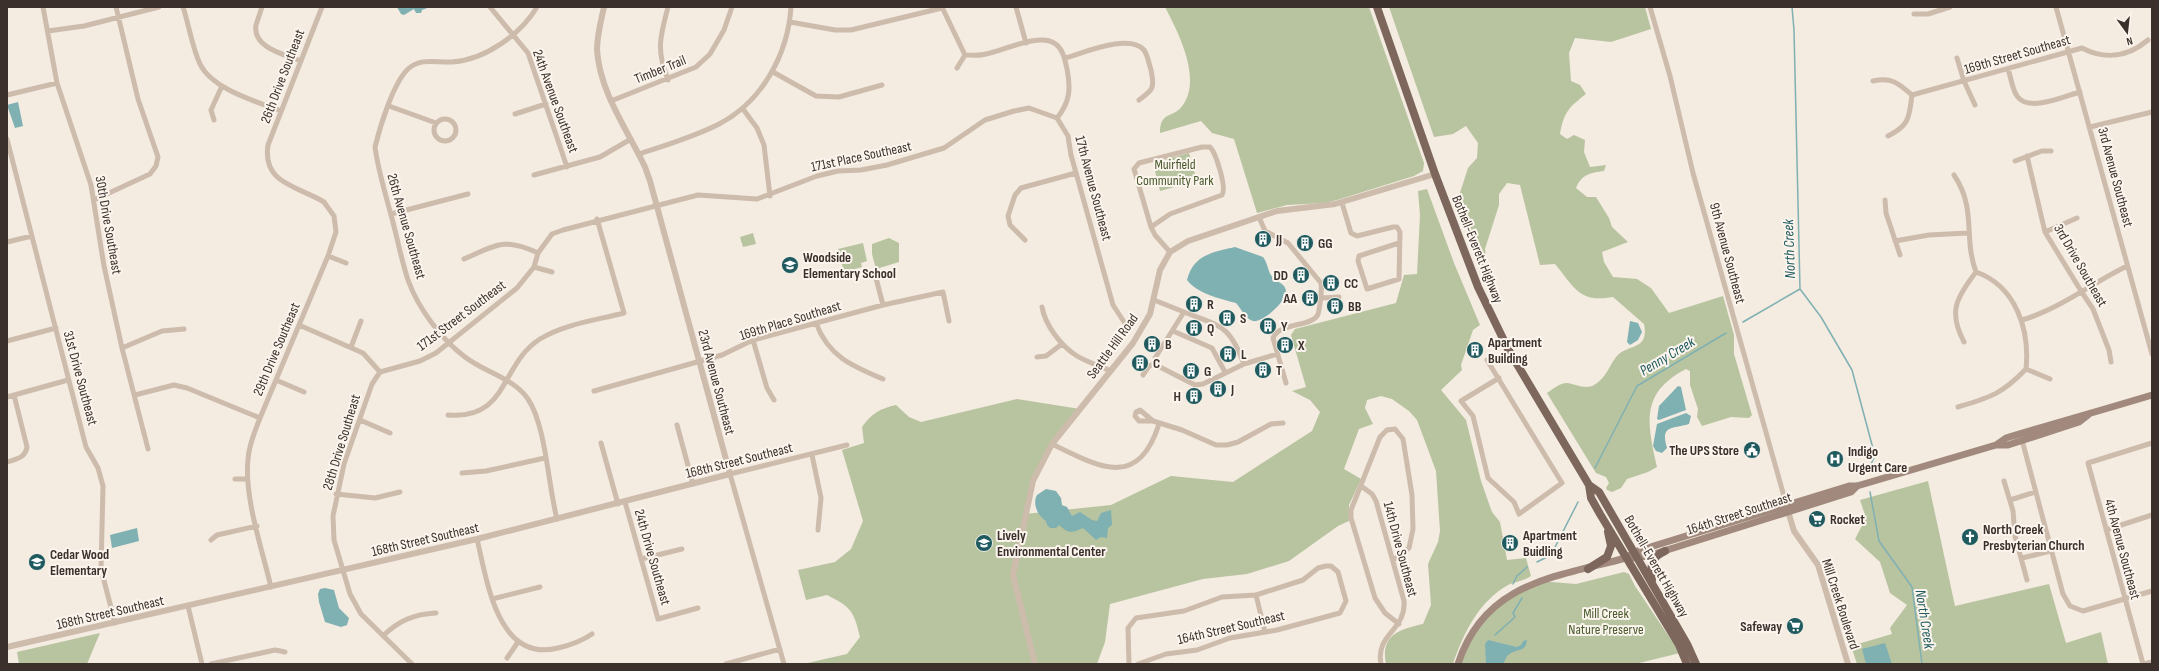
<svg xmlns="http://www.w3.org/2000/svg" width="2159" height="671" viewBox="0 0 2159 671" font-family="'Sofia Sans Condensed',sans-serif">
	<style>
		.green { fill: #b8c4a0 }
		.water { fill: #7fb0b2 }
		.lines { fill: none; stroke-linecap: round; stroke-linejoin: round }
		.stream { stroke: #7fb0b2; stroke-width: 1.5 }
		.minor { stroke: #cdbbac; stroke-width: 5 }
		.tertiary { stroke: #cdbbac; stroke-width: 6 }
		.secondary { stroke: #a18a7d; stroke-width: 7 }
		.primary { stroke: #7d675c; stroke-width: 8 }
		.labels { text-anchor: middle; stroke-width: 4; stroke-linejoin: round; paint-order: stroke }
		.street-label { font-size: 14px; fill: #3b302b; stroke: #fbf5ee }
		.park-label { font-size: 14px; fill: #4a5a2e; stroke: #fbf5ee }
		.poi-label { font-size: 14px; font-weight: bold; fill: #3b302b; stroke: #fbf5ee; text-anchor: start }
		.water-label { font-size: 15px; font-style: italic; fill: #1f5a5e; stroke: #fbf5ee }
	</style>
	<rect width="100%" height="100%" fill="#f4ebe1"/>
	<path class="green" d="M1165,7H1369L1424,163L1423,171L1414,176L1337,200L1324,203L1287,205L1257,213L1234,139L1212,133L1201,121L1160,133C1160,110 1174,119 1183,105C1202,78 1178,32 1165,7Z
		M1389,7H1645L1651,29L1611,42L1575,38L1569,53L1571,81L1580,85L1586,94C1569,107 1564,112 1560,134L1567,139L1574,135L1585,140L1584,152L1590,167L1606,165L1604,171C1590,173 1582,174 1576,188L1587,197H1596L1609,218L1612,227L1628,242L1602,252L1604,262L1613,277L1637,279L1651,288L1669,313L1723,296L1734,335V354L1752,415L1749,418L1731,417L1702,426L1697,417L1698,409L1690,385V371L1686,369C1640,393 1647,423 1657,467L1648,472L1627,479L1621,488L1612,492L1607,490L1606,488L1609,483L1606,477L1596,473L1547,393C1553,389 1560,383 1567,383C1575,384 1586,390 1594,385C1608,377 1610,362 1619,354C1631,344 1649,349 1644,324L1613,297C1579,303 1575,288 1555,264L1540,265L1520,185L1507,183L1499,194V205L1485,249L1488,268L1483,270L1457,202L1468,168L1477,158L1478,143L1466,126L1453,134L1434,137Z
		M1189,153L1197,181L1160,191L1153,163Z
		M1427,189L1454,263L1480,325L1473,330L1461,365L1462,370L1441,390L1466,420L1481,481L1492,512L1500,522L1507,560L1526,558L1531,576C1524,581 1515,582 1508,585C1479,601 1463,634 1453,664H1386C1380,635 1400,629 1423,624L1431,605L1428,564L1438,542L1440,531L1436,471L1417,420L1409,411L1392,399L1381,396L1367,400L1365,408L1373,424L1359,429L1344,469L1361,479L1349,505V521L1338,526L1289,561L1247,574L1203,579L1110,604L1105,642L1097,664H803L847,654L860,637C854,611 851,607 827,595L806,600L798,570L835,562L851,549L863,521L842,450L864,443L862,427C871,414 881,408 896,405L909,417L921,422L1017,399L1080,409L1052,444L1033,481L1025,514L1111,505L1171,476L1233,482L1312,431L1320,412L1310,400L1292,391L1306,387L1291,335L1295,329L1396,303L1404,275L1417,274L1420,215L1418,191Z
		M753,233L756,244L743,247L740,237Z
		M889,238L899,243V262L876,269L872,254V244Z
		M863,243L867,261L861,263L862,267L844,272L838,249Z
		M1928,481L1955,606L2049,584L2066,643L2101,632L2108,664H1857L1851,646L1892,634L1890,628L1907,605L1890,593L1880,562L1855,539L1866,518L1860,500Z
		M1624,572L1629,574L1635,586L1680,653L1635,664H1458L1487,612L1540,581L1576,584Z
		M100,633L87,664H19L17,652Z"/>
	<path class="water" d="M397,7H430L422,10L421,13H416L414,9L404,15L401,14Z
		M18,102L23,126L15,128L7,105Z
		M1235,247L1263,257C1268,263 1268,274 1274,279C1279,283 1286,284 1286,292C1286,302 1262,323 1253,321C1245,319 1241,308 1236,303C1221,299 1196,293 1187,280C1193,255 1213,252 1235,247Z
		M1630,321L1638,323L1642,332L1638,340L1630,345L1627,342Z
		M1678,386L1681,387L1686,410L1659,420L1657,419L1659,406Z
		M1686,413L1691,416L1689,424C1672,429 1660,425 1667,448L1662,453L1656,451L1653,446L1657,424Z
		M1046,489L1056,491L1061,498L1062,505L1067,507L1072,516L1080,512L1092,520L1097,521L1101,513L1111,510L1112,525L1108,528L1107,538L1101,537L1096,540L1083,528C1072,533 1069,534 1059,525L1056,528H1050L1047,525L1046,521C1038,516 1032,504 1037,495Z
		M137,528L139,541L112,548L110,535Z
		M325,588L334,590L339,608L349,618L347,625L341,627L325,622L319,602L318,594L320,589Z
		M1488,640L1517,647L1521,645L1523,641L1527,640C1526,653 1516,648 1508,655C1506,657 1505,661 1503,664H1486L1485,644Z
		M1885,643L1892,664H1866L1862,649Z"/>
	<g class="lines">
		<path class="stream" d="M1792,7L1794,30L1800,289L1821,317L1852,370L1875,456L1868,470
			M1743,322L1800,289
			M1595,468L1637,386L1726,333
			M1870,492L1879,541L1912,587L1922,664
			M1537,562L1551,555L1578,502
			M1513,584L1517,576L1527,567
			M1495,635L1515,617L1513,613L1522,598"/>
		<path class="minor" d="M43,7L57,83L91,185L104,266L122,348L148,449
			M183,7C189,25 192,47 200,64C212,89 255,101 281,111
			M262,7C260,13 258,19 256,25C252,48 286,55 301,61
			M490,7L528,53L567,167
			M537,7C521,34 485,60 452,62C437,63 421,57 408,69C393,83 380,127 375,147C378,170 385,192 391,215C397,236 401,259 408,280C418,308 441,339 465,357C484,372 514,378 528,399C546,426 548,485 557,519
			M942,7L965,55
			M1016,7L1026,43
			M1650,7L1670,76L1693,173L1787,507
			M2056,7L2152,354
			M1914,14H1928L1950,7
			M790,22L835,30H851L942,8
			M48,31L84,26L159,7
			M1065,58C1084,53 1129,33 1144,50C1148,56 1149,64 1151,70C1155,88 1153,90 1139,100
			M1957,58L1964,81L1975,105
			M957,68L965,55C972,55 979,56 986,54C1002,51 1039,33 1054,43C1063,48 1065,60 1067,69C1071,89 1070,102 1057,118L1068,136L1071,155L1113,305L1126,325
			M2008,69C2011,77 2012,89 2017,96C2028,113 2065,96 2080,92
			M773,72L816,96L839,97L882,85
			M668,80C656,50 660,37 668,7
			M1873,81C1892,77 1898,83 1912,95C1909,117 1910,125 1888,136
			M7,95L57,83
			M1912,95L2082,48C2105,60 2128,57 2148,40
			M611,101L696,67L710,54L724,30L732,7
			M389,106L436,123
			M743,109L757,128L764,145L770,196
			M515,114L546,104
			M434 130a11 11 0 1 1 22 0a11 11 0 1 1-22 0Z
			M214,120L211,110L222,86
			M2090,127L2152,112
			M7,139L86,447L98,468L103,486L101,569L115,623
			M639,154C666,145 694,137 719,124C762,102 788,54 791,7
			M2027,156L2045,232L2081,291L2093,309L2109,350L2111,362
			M2015,161L2042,151H2051
			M534,175L600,157L631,139
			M1954,175C1977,209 1963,237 1976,272C2016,286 2030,330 2026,369
			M94,200L150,174L156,166L158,157L138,99L116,7
			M1885,200L1886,213L1900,255
			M1342,203L1351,233L1357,236L1393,227H1397L1400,232L1399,279L1367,289L1358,261L1359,256L1399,243
			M391,214L468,194
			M1259,217L1265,231L1288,243L1321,283C1322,290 1321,297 1320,304C1319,308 1319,314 1317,316C1310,327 1280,322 1273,338L1286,383
			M1151,227L1170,214L1222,195C1227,188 1216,153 1210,147H1202L1139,163L1134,169L1151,227L1155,235L1170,252
			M2045,232L2077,218
			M1025,240L1010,225L1008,216L1015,195L1021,188L1076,173
			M1895,241L1929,235L1968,233
			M7,242L32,236
			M328,256L346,263
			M464,259C496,245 504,237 538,253L552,234L563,230L698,195L757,199L817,176L838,171L861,170L887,165L944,148L985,120L1014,111L1029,108L1057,118
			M534,267L552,272
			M876,278L883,305
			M1321,298L1339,297
			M1154,300L1184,312L1155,358L1156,365L1195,385L1203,384L1244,364L1277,354
			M1042,307C1045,325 1061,346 1077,356C1087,362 1100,366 1111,371
			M1184,312C1221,327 1229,324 1244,364
			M2022,320C2060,309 2092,283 2127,266
			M816,323C828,356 852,366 883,379
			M299,325L363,353L380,372L420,361L436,353L517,288L534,267L538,253
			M1173,331L1212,348L1225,372
			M753,340L767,388L774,400
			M7,341L56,328
			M1964,342C1948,312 1956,298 1976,272
			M351,347L361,321
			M122,348L162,331L184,329
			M1037,357L1046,356L1062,344
			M1487,360L1562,483L1519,514L1514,502L1488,478L1473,416L1461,401L1499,378
			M380,372L372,384L344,464L333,516L334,540L350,594L361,614L412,664
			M1143,375L1149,366L1156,363
			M276,380L304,392
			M594,391L722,355L753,340L883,305L943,292L949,321
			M135,395L174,385L187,388L260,418
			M7,397L68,380
			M1958,407C1991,397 2002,394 2026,369L2050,379
			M448,415C509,420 500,364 540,339C564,324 597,320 624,313L597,219
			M360,420L390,433
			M1153,421H1139L1135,416L1136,412L1140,410L1153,421L1182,430L1216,445H1227L1238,442L1271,424L1283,423
			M677,425L693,484
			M2022,440L2063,594L2070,606L2083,611L2152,591
			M601,443L618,504
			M1052,444C1099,467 1138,490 1159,424
			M812,455L821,498L818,530
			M7,462C17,459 25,458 27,447L14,395
			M462,473L486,471L545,458
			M235,479H246
			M2004,481L2013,511L2015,536L2027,580
			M1361,486L1372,494L1376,501L1404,601C1406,631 1375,634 1381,664
			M336,494L375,498L400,492
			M2010,500L2035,492
			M625,502L658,619L698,608
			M2106,530L2152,515
			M477,539C487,580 497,663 558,648C571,645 582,641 592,634
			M211,540L217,535L257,526
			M2022,558L2051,551
			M641,559L682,549
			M1393,560L1409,548L1413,529L1412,495L1403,439L1395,429L1387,430L1380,437L1351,510V518L1375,598L1385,613L1399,624
			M271,587C262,549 244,497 248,459C249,444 255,431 260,418L328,256L336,232L334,216L324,202C298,186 262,184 268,145L322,7
			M1256,595L1265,632
			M492,599L540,587
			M188,606L202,664
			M383,636C398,621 414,614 436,613
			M507,658L518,642
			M211,664L275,650L285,652
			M726,664L780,649
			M784,664L730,474L847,445
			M1129,664L1128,628L1136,618L1184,611L1222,597L1256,595L1303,580L1318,568L1326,566H1331L1338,572L1346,601L1340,613L1277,630L1230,638L1197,650L1166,654L1138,664
			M2143,664L2088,463L2152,443
			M2144,664L2152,662"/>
		<path class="tertiary" d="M1788,511L1794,531L1818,565L1848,664
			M7,647L477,539L730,474L650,181L645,167C627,129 600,93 597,50C597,35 601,21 604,7
			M1035,664L1013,575L1033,481L1052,444L1133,343L1150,314L1160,270L1170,252L1188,241L1277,211L1335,204L1435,174"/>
		<path class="secondary" d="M1996,445L2006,438C2055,423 2103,410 2152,395
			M1632,558L1648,556L1851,492L1857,486
			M1458,664C1484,583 1554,577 1626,558L1634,552L1849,486H1857L1996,445H2008L2079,422L2088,415"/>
		<path class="primary" d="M1377,7L1435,174L1478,287L1508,349L1589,485L1591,498L1600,514L1679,645L1687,664
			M1589,485L1599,492L1687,644L1696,664
			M1588,569L1607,557L1611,546L1608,532
			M1652,580C1650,566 1651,557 1665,551"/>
	</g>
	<defs>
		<g id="building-disc" transform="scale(0.9)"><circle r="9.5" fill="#1f5a5e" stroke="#fbf5ee"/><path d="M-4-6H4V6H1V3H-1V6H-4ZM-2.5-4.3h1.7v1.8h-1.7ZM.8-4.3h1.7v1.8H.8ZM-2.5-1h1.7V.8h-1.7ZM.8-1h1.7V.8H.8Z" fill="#fff"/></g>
		<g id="school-disc" transform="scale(0.9)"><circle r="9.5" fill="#1f5a5e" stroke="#fbf5ee"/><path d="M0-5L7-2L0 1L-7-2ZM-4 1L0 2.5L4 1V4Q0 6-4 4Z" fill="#fff"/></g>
		<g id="civic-disc" transform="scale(0.9)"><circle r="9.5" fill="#1f5a5e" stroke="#fbf5ee"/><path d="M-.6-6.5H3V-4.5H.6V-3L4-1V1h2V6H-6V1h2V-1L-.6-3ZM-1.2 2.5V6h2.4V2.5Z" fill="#fff"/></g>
		<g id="hospital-disc" transform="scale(0.9)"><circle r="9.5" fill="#1f5a5e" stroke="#fbf5ee"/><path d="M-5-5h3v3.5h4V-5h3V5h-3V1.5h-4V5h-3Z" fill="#fff"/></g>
		<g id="supermarket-disc" transform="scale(0.9)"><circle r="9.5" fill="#1f5a5e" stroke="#fbf5ee"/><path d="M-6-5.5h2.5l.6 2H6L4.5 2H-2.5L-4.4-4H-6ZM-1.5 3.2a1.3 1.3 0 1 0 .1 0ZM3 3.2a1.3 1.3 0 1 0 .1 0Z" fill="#fff"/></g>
		<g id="church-disc" transform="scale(0.9)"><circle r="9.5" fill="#1f5a5e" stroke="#fbf5ee"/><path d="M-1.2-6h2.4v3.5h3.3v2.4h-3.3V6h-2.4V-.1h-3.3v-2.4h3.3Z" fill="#fff"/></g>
	</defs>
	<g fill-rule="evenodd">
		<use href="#building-disc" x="1263" y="239"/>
		<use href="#building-disc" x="1305" y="243"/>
		<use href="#school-disc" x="790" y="265"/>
		<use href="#building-disc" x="1301" y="275"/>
		<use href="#building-disc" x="1331" y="283"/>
		<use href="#building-disc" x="1310" y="298"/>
		<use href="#building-disc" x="1194" y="304"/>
		<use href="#building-disc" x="1335" y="306"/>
		<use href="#building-disc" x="1227" y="318"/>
		<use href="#building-disc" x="1268" y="326"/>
		<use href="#building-disc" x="1194" y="328"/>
		<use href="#building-disc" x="1152" y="344"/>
		<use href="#building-disc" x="1285" y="345"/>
		<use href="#building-disc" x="1475" y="350"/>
		<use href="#building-disc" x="1228" y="354"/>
		<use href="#building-disc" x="1140" y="363"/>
		<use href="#building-disc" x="1263" y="370"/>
		<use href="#building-disc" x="1191" y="371"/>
		<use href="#building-disc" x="1218" y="389"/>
		<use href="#building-disc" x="1194" y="396"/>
		<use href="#civic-disc" x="1752" y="450"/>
		<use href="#hospital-disc" x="1835" y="459"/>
		<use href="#supermarket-disc" x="1817" y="519"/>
		<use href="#church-disc" x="1970" y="537"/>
		<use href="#school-disc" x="984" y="543"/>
		<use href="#building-disc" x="1510" y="543"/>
		<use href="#school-disc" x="37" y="562"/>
		<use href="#supermarket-disc" x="1795" y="626"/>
	</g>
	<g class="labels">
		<g class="street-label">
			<text transform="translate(2017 54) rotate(-16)" y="5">169th Street Southeast</text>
			<text transform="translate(660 69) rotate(-22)" y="5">Timber Trail</text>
			<text transform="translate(282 76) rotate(-69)" y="5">26th Drive Southeast</text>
			<text transform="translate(556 101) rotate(70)" y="5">24th Avenue Southeast</text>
			<text transform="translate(861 156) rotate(-12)" y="5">171st Place Southeast</text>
			<text transform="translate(2116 177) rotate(75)" y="5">3rd Avenue Southeast</text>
			<text transform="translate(1094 188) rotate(75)" y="5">17th Avenue Southeast</text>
			<text transform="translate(109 225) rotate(80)" y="5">30th Drive Southeast</text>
			<text transform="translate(407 226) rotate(74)" y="5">26th Avenue Southeast</text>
			<text transform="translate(1478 249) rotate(68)" y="5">Bothell-Everett Highway</text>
			<text transform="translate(1728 253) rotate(75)" y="5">9th Avenue Southeast</text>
			<text transform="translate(2081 265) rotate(60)" y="5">3rd Drive Southeast</text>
			<text transform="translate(461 315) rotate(-37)" y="5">171st Street Southeast</text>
			<text transform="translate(790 320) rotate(-17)" y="5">169th Place Southeast</text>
			<text transform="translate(1112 346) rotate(-54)" y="5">Seattle Hill Road</text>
			<text transform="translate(276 349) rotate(-67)" y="5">29th Drive Southeast</text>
			<text transform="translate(81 378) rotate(75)" y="5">31st Drive Southeast</text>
			<text transform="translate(717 382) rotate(75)" y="5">23rd Avenue Southeast</text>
			<text transform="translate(341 442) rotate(-73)" y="5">28th Drive Southeast</text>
			<text transform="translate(739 460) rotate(-14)" y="5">168th Street Southeast</text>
			<text transform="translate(1739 513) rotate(-18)" y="5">164th Street Southeast</text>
			<text transform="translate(425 539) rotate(-13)" y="5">168th Street Southeast</text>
			<text transform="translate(1401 549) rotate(75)" y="5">14th Drive Southeast</text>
			<text transform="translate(2123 549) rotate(75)" y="5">4th Avenue Southeast</text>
			<text transform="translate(653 557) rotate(74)" y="5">24th Drive Southeast</text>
			<text transform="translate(1657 566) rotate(60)" y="5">Bothell-Everett Highway</text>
			<text transform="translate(1841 604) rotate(72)" y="5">Mill Creek Boulevard</text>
			<text transform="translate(110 612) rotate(-13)" y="5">168th Street Southeast</text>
			<text transform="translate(1231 627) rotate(-13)" y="5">164th Street Southeast</text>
		</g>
		<g class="park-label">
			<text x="1175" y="169">Muirfield<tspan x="1175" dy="16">Community Park</tspan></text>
			<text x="1606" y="618">Mill Creek<tspan x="1606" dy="16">Nature Preserve</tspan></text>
		</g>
		<g class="poi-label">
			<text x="1276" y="244">JJ</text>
			<text x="1318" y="248">GG</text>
			<text x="803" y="262">Woodside<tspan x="803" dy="16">Elementary School</tspan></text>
			<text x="1288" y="280" text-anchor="end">DD</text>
			<text x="1344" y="288">CC</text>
			<text x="1297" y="303" text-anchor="end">AA</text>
			<text x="1207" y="309">R</text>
			<text x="1348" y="311">BB</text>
			<text x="1240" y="323">S</text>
			<text x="1281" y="331">Y</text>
			<text x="1207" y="333">Q</text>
			<text x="1488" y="347">Apartment<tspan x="1488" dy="16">Building</tspan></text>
			<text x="1165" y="349">B</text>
			<text x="1298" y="350">X</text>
			<text x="1241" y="359">L</text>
			<text x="1153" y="368">C</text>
			<text x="1276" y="375">T</text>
			<text x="1204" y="376">G</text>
			<text x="1231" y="394">J</text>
			<text x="1181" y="401" text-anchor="end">H</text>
			<text x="1739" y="455" text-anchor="end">The UPS Store</text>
			<text x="1848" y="456">Indigo<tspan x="1848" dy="16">Urgent Care</tspan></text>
			<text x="1830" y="524">Rocket</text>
			<text x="1983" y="534">North Creek<tspan x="1983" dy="16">Presbyterian Church</tspan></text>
			<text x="997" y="540">Lively<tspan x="997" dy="16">Environmental Center</tspan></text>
			<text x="1523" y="540">Apartment<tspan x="1523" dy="16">Buidling</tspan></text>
			<text x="50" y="559">Cedar Wood<tspan x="50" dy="16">Elementary</tspan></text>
			<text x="1782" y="631" text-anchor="end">Safeway</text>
		</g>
		<g class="water-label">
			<text transform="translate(1789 249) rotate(-92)" y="5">North Creek</text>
			<text transform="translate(1667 356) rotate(-31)" y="5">Penny Creek</text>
			<text transform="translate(1925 619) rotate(81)" y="5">North Creek</text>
		</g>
	</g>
	<rect width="2159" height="671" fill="none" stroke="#3b302b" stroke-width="16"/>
	<g transform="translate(2127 32) rotate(165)" stroke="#fbf5ee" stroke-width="3" paint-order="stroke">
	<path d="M0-3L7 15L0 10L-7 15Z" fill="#3b302b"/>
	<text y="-6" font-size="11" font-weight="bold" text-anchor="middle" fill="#3b302b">N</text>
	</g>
</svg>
